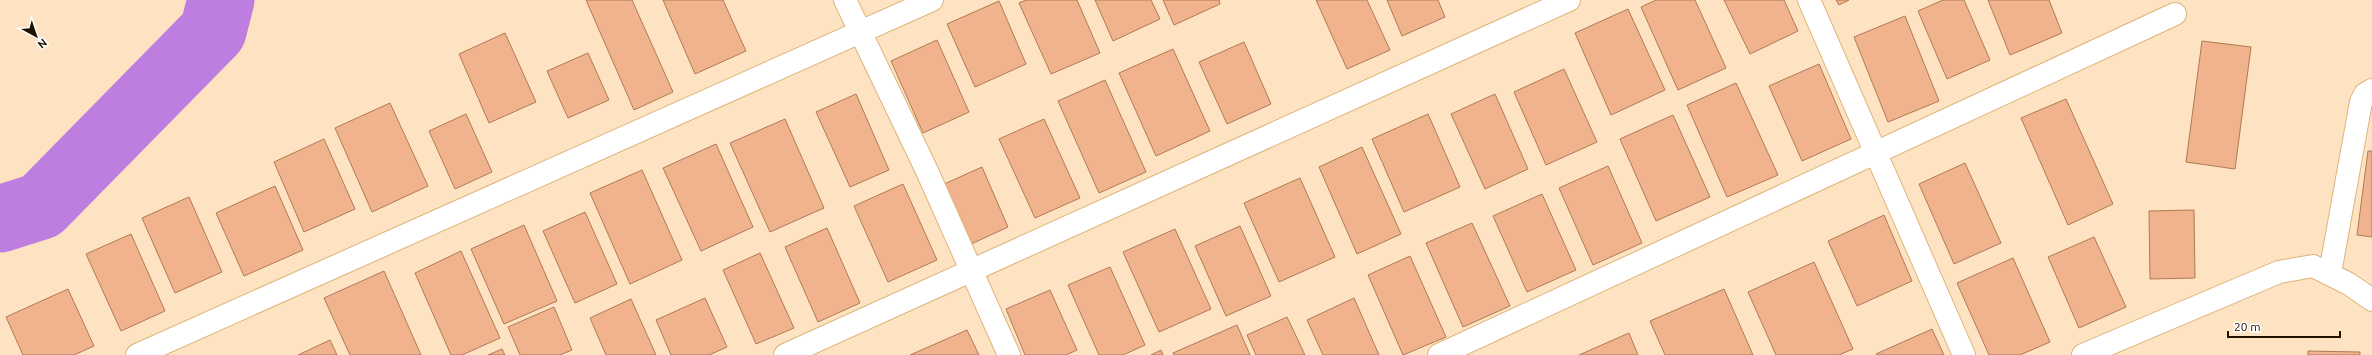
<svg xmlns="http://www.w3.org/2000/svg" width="2372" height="355" viewBox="0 0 2372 355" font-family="Ubuntu,sans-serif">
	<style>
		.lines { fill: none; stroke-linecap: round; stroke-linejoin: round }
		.river { stroke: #be7ee0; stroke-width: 67 }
		.building { fill: #f0b38d; stroke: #b17954 }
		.minor-casing { stroke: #deb37b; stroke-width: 24 }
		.minor { stroke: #fff; stroke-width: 22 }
	</style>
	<rect width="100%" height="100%" fill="#fee3c2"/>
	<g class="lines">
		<path class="river" d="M0,219L41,206L213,31L221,0"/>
	</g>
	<path class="building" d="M586,0H632L673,92L634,110Z
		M663,0H723L746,51L695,74Z
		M1026,0H1077L1100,53L1051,74L1019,3Z
		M1095,0H1151L1160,19L1113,41Z
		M1163,0H1219L1220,4L1174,25Z
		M1316,0H1367L1390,50L1347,69Z
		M1387,0H1438L1445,17L1402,36Z
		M1656,0H1695L1726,68L1678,90L1641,7Z
		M1724,0H1784L1798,31L1750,54Z
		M1836,0H1849L1839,5Z
		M1943,0H1964L1990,60L1947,79L1918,11Z
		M1988,0H2049L2062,33L2010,55Z
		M999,1L1026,64L975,87L947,24Z
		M1628,9L1665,90L1611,115L1575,33Z
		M1905,16L1939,101L1888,122L1854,37Z
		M505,33L536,102L489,123L459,54Z
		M937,40L969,112L923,133L891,61Z
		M2202,41L2251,47L2235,169L2186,162Z
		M1244,42L1271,104L1227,124L1199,62Z
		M1173,49L1210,131L1156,156L1119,73Z
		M588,53L609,100L568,118L547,71Z
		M1819,64L1851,139L1802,161L1769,86Z
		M1564,69L1597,142L1546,165L1514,92Z
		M1105,80L1146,172L1099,193L1058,101Z
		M1736,83L1778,175L1727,197L1687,105Z
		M856,94L889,170L850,187L816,112Z
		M1495,94L1528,169L1485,189L1451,114Z
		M2066,99L2113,204L2068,225L2021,118Z
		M390,103L428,186L372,212L335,128Z
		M466,114L492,172L455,189L429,131Z
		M1428,114L1460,187L1404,212L1372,139Z
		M1673,115L1710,197L1656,221L1620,139Z
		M785,119L824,208L770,232L730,143Z
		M1044,119L1080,198L1035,218L999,139Z
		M324,139L355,209L304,232L274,162Z
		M716,144L753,227L701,251L663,168Z
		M1362,147L1401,234L1357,254L1319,167Z
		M2368,151H2372V237L2357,235Z
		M1965,163L2001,243L1954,264L1919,184Z
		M1608,166L1642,243L1593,265L1559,188Z
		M982,167L1008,227L969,245L942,185Z
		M642,170L682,260L630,284L590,193Z
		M1300,178L1335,257L1279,282L1244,203Z
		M903,184L937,260L888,282L854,206Z
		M275,186L303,250L244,276L216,213Z
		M1542,194L1576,270L1527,292L1493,216Z
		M189,197L222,272L175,293L142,218Z
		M2194,210L2195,278L2150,279L2149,211Z
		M585,212L617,284L575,303L543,231Z
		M1884,215L1912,281L1857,306L1828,241Z
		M1472,223L1510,306L1463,327L1426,243Z
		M524,225L557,301L504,324L471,249Z
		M1240,226L1271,296L1226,316L1195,246Z
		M827,228L860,303L818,322L785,247Z
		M1175,229L1211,309L1159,332L1123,252Z
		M131,234L165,311L121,331L86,254Z
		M2094,237L2126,307L2079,328L2048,257Z
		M461,251L500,338L462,355H451L415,273Z
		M760,253L794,328L756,344L723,270Z
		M1410,256L1446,337L1403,355L1368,275Z
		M2013,258L2050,342L2020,355H1989L1957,283Z
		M1814,262L1853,349L1839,355H1776L1748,292Z
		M1110,267L1145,345L1123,355H1099L1068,285Z
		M384,271L421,355H350L324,298Z
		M68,289L94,346L74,355H23L6,317Z
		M1724,289L1753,355H1665L1650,321Z
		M1050,290L1077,350L1066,355H1025L1006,309Z
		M705,298L727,347L709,355H671L656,320Z
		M1354,298L1379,355H1323L1307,320Z
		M631,299L656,355H606L590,318Z
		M554,307L572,350L560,355H520L508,327Z
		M1287,317L1305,355H1256L1247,335Z
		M1237,325L1250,355H1174L1173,353Z
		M1932,329L1944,355H1877L1876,354Z
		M967,330L979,355H910Z
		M1629,333L1638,355H1579Z
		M330,340L337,355H298Z
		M502,349L505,355H488Z
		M1161,350L1163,355H1151Z
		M2308,351L2360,352V355H2308Z"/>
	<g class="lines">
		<g class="minor-casing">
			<path id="minor" d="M845,0L927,171L1009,355
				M1809,0L1964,355
				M2330,273L2361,102L2365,94L2372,90
				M137,355L932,0
				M785,355L1569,0
				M1439,355L2175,14
				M2083,355L2279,272L2313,266L2349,284L2372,300"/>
		</g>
		<use href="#minor" class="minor"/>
	</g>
	<g transform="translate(36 36) rotate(140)" stroke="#ffffff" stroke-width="3" paint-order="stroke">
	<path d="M0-3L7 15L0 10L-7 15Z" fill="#211200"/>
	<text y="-6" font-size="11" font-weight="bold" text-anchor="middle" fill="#211200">N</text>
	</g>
	<path d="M2228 331v6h112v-6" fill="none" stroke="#211200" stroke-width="2"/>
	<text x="2234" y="331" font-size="12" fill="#211200" stroke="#ffffff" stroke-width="3" paint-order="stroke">20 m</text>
</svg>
